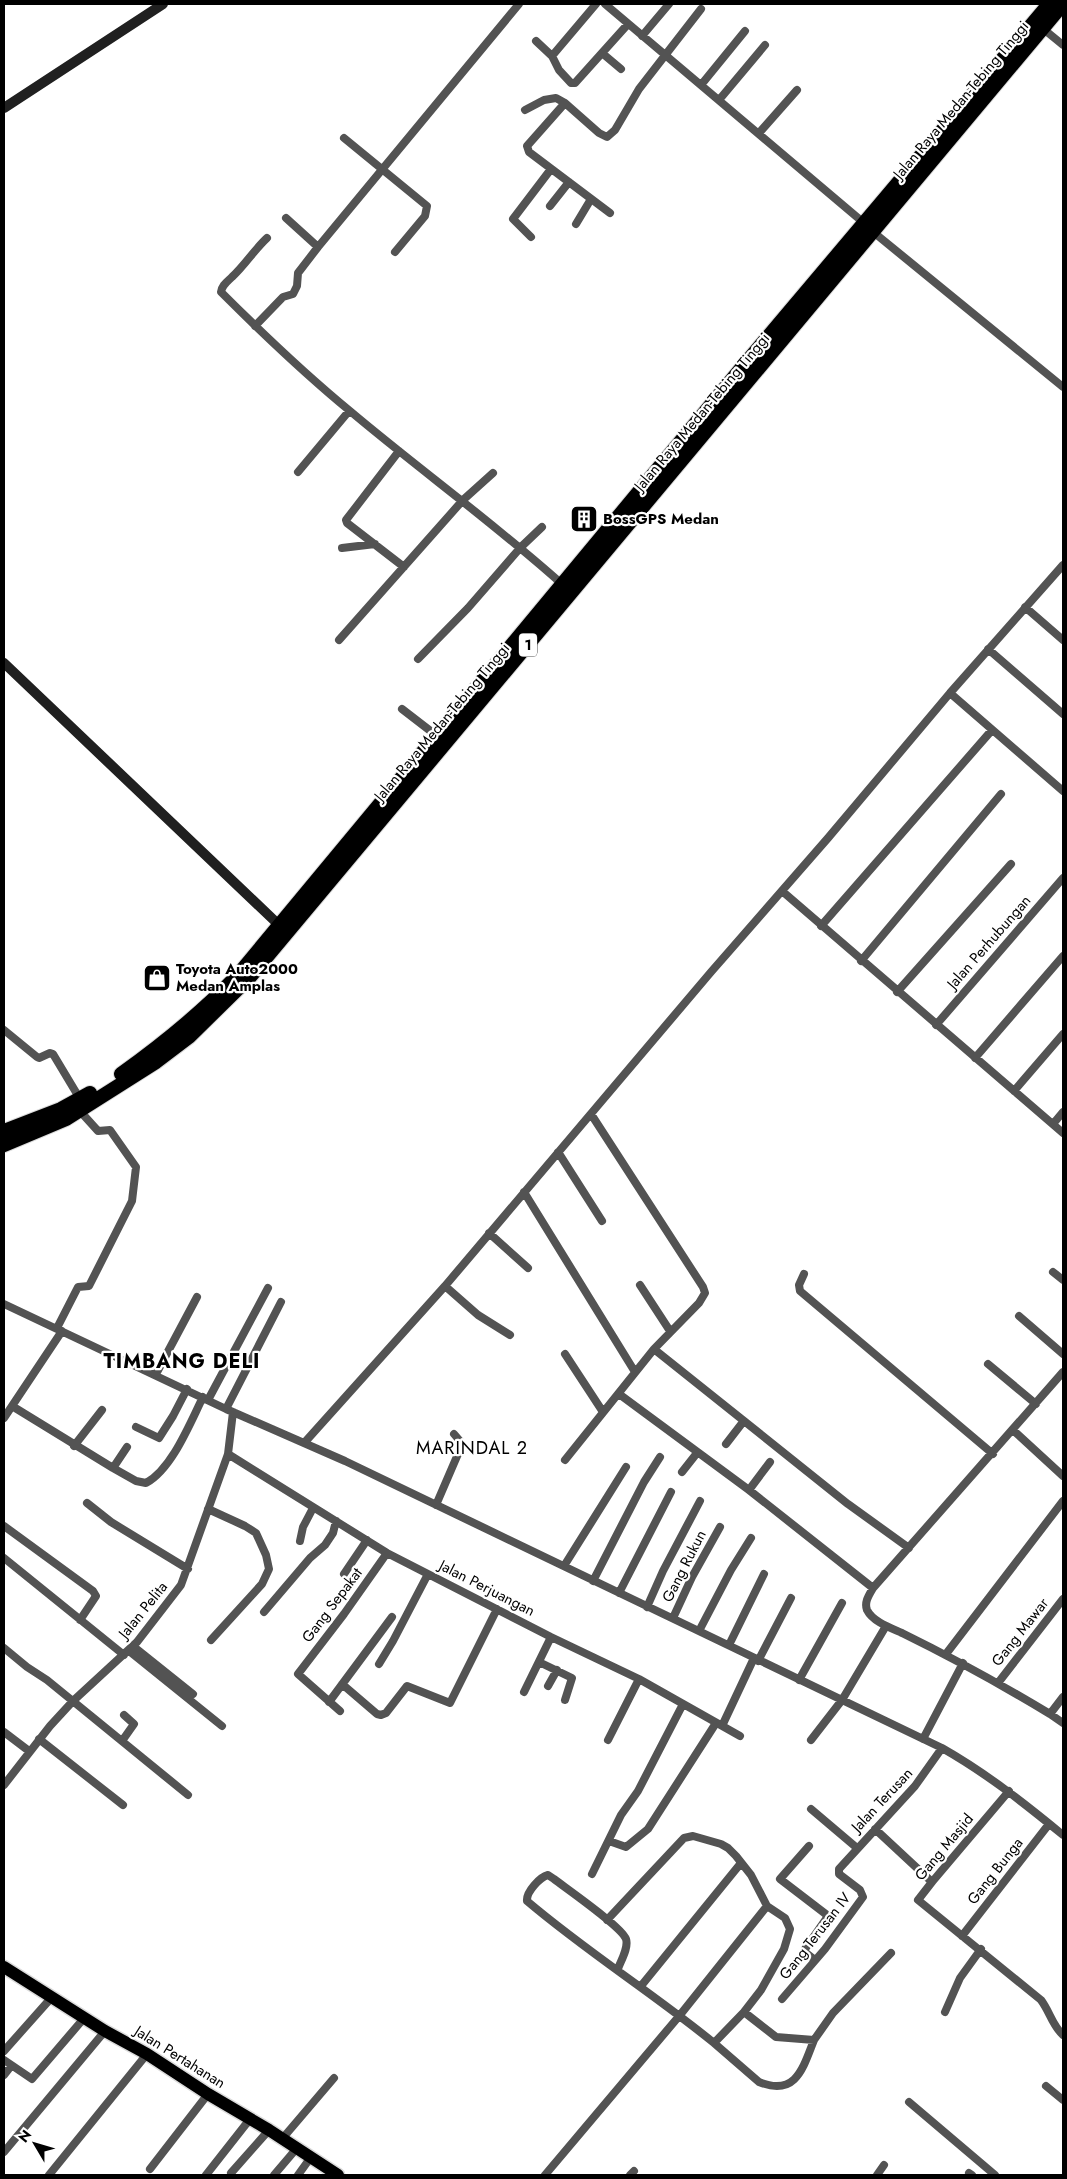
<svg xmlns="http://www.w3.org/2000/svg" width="1067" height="2179" viewBox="0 0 1067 2179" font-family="Jost,sans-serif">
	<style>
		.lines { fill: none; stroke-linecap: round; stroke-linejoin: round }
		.primary-casing { stroke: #dbdbdb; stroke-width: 15 }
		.highway-casing { stroke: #dbdbdb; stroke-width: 16 }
		.street { stroke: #535353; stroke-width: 8 }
		.secondary { stroke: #202020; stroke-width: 10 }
		.primary { stroke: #000; stroke-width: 12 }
		.highway { stroke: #000; stroke-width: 14 }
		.labels { text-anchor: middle; stroke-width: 4.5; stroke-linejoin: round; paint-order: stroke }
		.shield { fill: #fff; stroke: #4c4c4c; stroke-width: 1 }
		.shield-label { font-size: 14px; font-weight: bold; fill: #000 }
		.street-label { font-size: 15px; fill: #000; stroke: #fff }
		.poi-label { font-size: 15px; font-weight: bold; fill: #000; stroke: #fff; text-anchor: start }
		.quarter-label { font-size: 18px; letter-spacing: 1px; fill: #000; stroke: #fff }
		.district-label { font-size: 20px; font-weight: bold; letter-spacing: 1px; fill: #000; stroke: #fff }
	</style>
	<rect width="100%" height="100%" fill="#fff"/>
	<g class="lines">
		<g class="primary-casing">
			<path id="primary" d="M4,1967L105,2031L147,2054L208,2094L269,2130L338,2175"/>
		</g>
		<g class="highway-casing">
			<path id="highway" d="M121,1074C163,1044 201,1013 237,976L739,371L1049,4
				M4,1131L61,1109L90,1093
				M4,1145L66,1119L156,1062L189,1037L250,977L1063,4"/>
		</g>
		<path class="street" d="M596,4L552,56L559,70L571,83H575L628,24
			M605,4L864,223
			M1041,27L1063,45
			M642,36L669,4
			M536,41L552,56
			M602,53L621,69
			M701,85L745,31
			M719,100L765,45
			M525,110L544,100L556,98L565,103
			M759,133L797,90
			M344,138L427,206L425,216L395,252
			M550,206L569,182
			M610,213L529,152L527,146L565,103L599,133L607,137L615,130L639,89L701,9
			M286,218L318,247
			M576,224L591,199
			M872,231L1063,387
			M531,237L513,219L551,169
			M267,238C254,250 245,265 232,277C227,282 222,285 221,292C262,333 305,374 350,411C420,470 494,523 563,585
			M255,326L283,297L293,294L297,286L298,273L318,247L519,4
			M399,451L346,520L347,523L404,567
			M298,472L349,411
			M342,548L375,544
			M1025,607L1063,640
			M339,640L463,500L493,473
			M988,649L1063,714
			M418,659L468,608L521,547L542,527
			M950,693L1063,791
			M402,709L437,736
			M782,891L1063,1133
			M821,926L992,730
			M861,961L1001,794
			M897,992L1011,864
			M936,1025L1063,878
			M4,1030L37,1057L39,1058L50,1053L53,1054L80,1099
			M975,1058L1063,956
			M1014,1091L1063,1034
			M1053,1124L1063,1112
			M558,1152L602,1221
			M524,1192L635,1372
			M489,1233L528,1268
			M1053,1272L1063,1280
			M804,1274L799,1285L800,1291L993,1454
			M640,1285L670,1331
			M445,1286L478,1315L510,1335
			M4,1304L226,1409L345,1461L942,1748C986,1773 1024,1803 1063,1835
			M1019,1316L1063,1354
			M57,1328L78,1287L89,1286L132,1201L136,1167L110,1130L98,1131L79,1110
			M654,1349L848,1504L909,1548
			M565,1354L603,1412
			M988,1364L1036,1404
			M1063,1372L873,1588C869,1595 864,1602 867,1610C873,1622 891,1628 902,1633C953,1658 1002,1685 1050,1714L1063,1723
			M156,1374L197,1297
			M619,1394L749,1490L873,1588
			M208,1400L268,1288
			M12,1406L113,1468L136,1481L146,1483C172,1469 190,1423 203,1397
			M226,1409L281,1302
			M4,1418L62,1331
			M136,1427L159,1438L173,1416L187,1389
			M1014,1431L1063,1476
			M305,1442L445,1286L711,972L828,838L950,693L1063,565
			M726,1444L743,1422
			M74,1446L102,1410
			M228,1454L387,1553L551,1637L639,1679L740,1736
			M565,1460L654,1349L699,1303L705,1293L703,1287L591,1114
			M113,1468L127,1447
			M682,1472L697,1453
			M749,1490L770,1462
			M87,1503L111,1522L188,1569
			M436,1505L461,1447L460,1441L454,1434
			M208,1509L245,1526L256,1533L266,1555L269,1569L262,1584L211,1640
			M4,1526L93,1591L96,1596L80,1620
			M300,1541L303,1527L313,1508
			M4,1558L124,1655
			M564,1566L626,1467
			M344,1574L367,1540
			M593,1581L644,1482L660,1457
			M619,1593L671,1492
			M647,1607L663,1571L700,1501
			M264,1612L310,1558L325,1545L333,1533L336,1521
			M673,1618L692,1577L720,1527
			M699,1631L731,1570L751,1538
			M729,1645L764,1574
			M133,1646L193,1694
			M4,1648L27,1667L47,1680L188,1795
			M129,1651L222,1726
			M946,1654L1063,1501
			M758,1661L791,1598
			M539,1662L572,1678L565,1700
			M379,1664L393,1641L428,1574
			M799,1680L842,1603
			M998,1683L1063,1599
			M342,1684L377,1714L381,1715L386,1713L407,1686L450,1703L497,1609
			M548,1686L557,1670
			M524,1692L551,1637
			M329,1702L392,1617
			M340,1711L298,1674L344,1614L387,1553
			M1050,1714L1063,1697
			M722,1726L754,1658
			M4,1732L29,1751
			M39,1739L123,1805
			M923,1739L963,1663
			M608,1740L639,1679
			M811,1740L842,1700L886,1626
			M122,1741L134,1724L124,1715
			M4,1785L50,1726L73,1701L137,1642L181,1585L228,1454L233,1412
			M1009,1791L932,1882L918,1900L1041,2000C1050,2012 1052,2025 1063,2035
			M811,1809L857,1848
			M875,1829L932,1882
			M609,1841L626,1847L648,1829L716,1723
			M809,1846L780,1879L827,1915L826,1919L805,1949V1952L815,1960
			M592,1874L621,1815L638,1791L683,1704
			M607,1920L684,1838L693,1836L721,1844L728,1848L736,1856L751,1875L767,1906L785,1918L790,1929L784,1949L761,1990L744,2012L714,2043C654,1994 587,1952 527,1901C526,1892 540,1877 548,1875L554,1879C567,1889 622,1927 626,1939C629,1948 620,1962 618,1969
			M962,1936L1049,1824
			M641,1986L741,1863
			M782,1999L825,1949L863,1897L860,1890L839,1874V1869L915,1786L942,1748
			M744,2012L776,2037L814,2040L833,2013L891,1953
			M945,2012L960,1978L981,1949
			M714,2043L759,2082C796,2097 803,2068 814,2040
			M4,2051L52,1997
			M4,2060L32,2079L85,2017
			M4,2075L11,2066
			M1046,2086L1063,2100
			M909,2102L995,2175
			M282,2139L334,2078
			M4,2152L105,2031
			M150,2169L208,2094
			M231,2173L269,2130
			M969,2173L972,2175
			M49,2175L147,2054
			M206,2175L250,2119
			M274,2175L297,2148
			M298,2175L311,2157
			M545,2175L680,2015L767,1906
			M630,2175L634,2171
			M877,2175L884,2165"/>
		<path class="secondary" d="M4,108L163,4
			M4,663L279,925"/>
		<use href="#primary" class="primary"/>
		<use href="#highway" class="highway"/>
	</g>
	<defs>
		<g id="building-square" transform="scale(1.4375)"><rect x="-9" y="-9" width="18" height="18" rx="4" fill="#000" stroke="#fff"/><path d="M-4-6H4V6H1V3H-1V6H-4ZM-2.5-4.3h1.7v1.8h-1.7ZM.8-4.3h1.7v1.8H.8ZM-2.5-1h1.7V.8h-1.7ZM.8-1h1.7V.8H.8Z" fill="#fff"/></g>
		<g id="shop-square" transform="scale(1.4375)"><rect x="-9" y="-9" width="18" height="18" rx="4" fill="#000" stroke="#fff"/><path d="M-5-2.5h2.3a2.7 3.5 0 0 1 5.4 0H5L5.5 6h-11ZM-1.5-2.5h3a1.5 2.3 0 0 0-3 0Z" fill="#fff"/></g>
	</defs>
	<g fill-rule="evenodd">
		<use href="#building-square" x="584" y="519"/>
		<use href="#shop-square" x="157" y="978"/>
	</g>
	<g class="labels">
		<rect class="shield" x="519" y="633.5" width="18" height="23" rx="4"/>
		<g class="shield-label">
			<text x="528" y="650">1</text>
		</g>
		<g class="street-label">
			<text transform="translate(961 100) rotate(-50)" y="5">Jalan Raya Medan-Tebing Tinggi</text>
			<text transform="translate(702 412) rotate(-50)" y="5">Jalan Raya Medan-Tebing Tinggi</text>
			<text transform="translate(442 722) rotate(-50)" y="5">Jalan Raya Medan-Tebing Tinggi</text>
			<text transform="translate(989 942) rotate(-49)" y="5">Jalan Perhubungan</text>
			<text transform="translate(684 1566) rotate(-63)" y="5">Gang Rukun</text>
			<text transform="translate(487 1588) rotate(27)" y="5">Jalan Perjuangan</text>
			<text transform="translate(332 1605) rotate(-53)" y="5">Gang Sepakat</text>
			<text transform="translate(143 1610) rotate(-51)" y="5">Jalan Pelita</text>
			<text transform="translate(1020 1632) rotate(-52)" y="5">Gang Mawar</text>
			<text transform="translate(882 1800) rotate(-47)" y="5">Jalan Terusan</text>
			<text transform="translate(944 1847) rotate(-50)" y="5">Gang Masjid</text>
			<text transform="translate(995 1871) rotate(-52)" y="5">Gang Bunga</text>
			<text transform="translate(815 1936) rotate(-52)" y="5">Gang Terusan IV</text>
			<text transform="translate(180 2057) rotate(32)" y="5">Jalan Pertahanan</text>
		</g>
		<g class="poi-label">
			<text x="603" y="524">BossGPS Medan</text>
			<text x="176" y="974">Toyota Auto2000<tspan x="176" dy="17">Medan Amplas</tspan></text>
		</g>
		<g class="quarter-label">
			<text x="472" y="1454">MARINDAL 2</text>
		</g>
		<g class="district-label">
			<text x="182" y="1368">TIMBANG DELI</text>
		</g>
	</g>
	<rect width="1067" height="2179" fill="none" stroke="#000000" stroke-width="10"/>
	<g transform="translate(35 2144) rotate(308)" stroke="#ffffff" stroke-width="4" paint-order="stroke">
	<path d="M0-4L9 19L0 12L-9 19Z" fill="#000000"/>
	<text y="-8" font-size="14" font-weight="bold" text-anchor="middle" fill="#000000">N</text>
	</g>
</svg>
